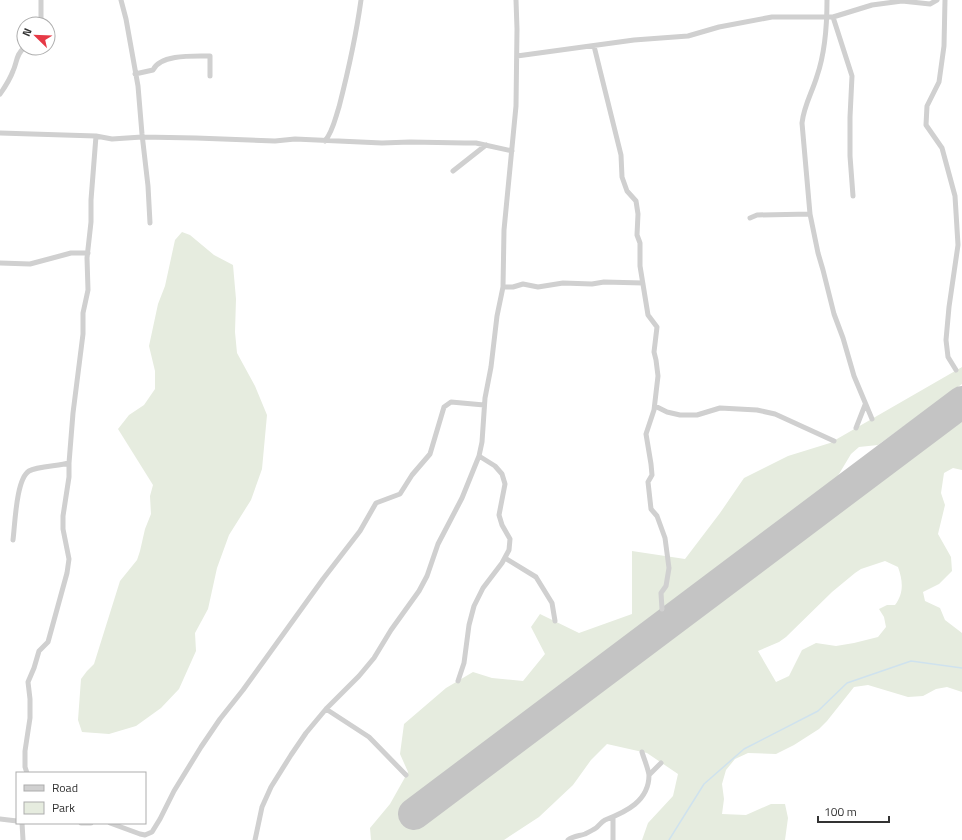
<svg xmlns="http://www.w3.org/2000/svg" width="962" height="840" viewBox="0 0 962 840" font-family="'Titillium Web',sans-serif">
	<style>
		.green { fill: #e6ecdf; fill-rule: evenodd }
		.lines { fill: none; stroke-linecap: round; stroke-linejoin: round }
		.stream { stroke: #cfe2ee; stroke-width: 1.5 }
		.runway { stroke: #c4c4c4; stroke-width: 32 }
		.minor { stroke: #d0d0d0; stroke-width: 5 }
	</style>
	<rect width="100%" height="100%" fill="#fff"/>
	<path class="green" d="M182,232L190,235L214,255L233,265L236,299L235,332L237,353L255,386L267,415L262,469L251,500L229,535L217,568L208,609L195,633L196,651L179,689L161,708L136,726L109,734L82,732L78,720L81,679L87,671L94,664L120,581L137,560L140,551L145,529L151,514L150,496L153,485L118,429L129,415L144,405L155,389V371L149,346L158,304L165,286L175,240Z
		M962,367V384L878,445L859,447L851,454L836,479L826,489L407,804L415,823L452,799L565,707L712,599L894,462L962,412V470L953,468L944,473L941,493L945,505L938,534L951,557L952,571L939,584L923,592L925,601L940,608L945,620L962,633V692L947,687L936,689L923,696L908,697L868,685L854,687L827,721L819,729L794,745L776,754L748,753L735,759L726,770L722,784L724,799L722,814L746,815L771,804H785L788,818L785,840H642L648,823L673,796L678,774L647,753L607,744L591,760L573,785L539,817L504,840H371L370,828L390,804L408,772L400,754L404,724L446,688L473,672L492,678L523,681L545,654L531,627L540,614L579,633L632,614V551L685,559L720,513L744,478L788,456L830,443ZM885,561L898,567C903,581 904,593 895,605H887L879,609L884,617L886,627L878,637L854,643L836,646L816,643L802,650L789,676L776,682L758,651L779,642L786,637L832,592L855,573L861,569Z"/>
	<g class="lines">
		<path class="stream" d="M669,840L704,784L744,749L818,711L847,683L911,661L962,668"/>
		<path class="runway" d="M414,814L962,402"/>
		<path class="minor" d="M121,0L126,19L138,86L142,134L148,186L150,223
			M827,0C827,25 825,53 817,76C812,93 804,105 802,123L810,214L818,253L823,270L834,314L843,338L854,376L872,419
			M945,0L944,46L939,82L927,106L926,125L942,148L955,196L958,245L949,307L946,340L948,357L956,370
			M833,17L852,76L850,117V156L853,196
			M41,24V0
			M594,46L621,155L622,177L627,191L636,201L638,214L637,235L640,243V266L648,315L657,327L654,352L656,360L658,376L654,410L646,434L651,464L652,475L648,482L651,509L657,516L665,538L669,568L666,586L661,593L662,609
			M517,56L634,40L688,36L719,27L772,17H833L872,5L902,1L930,4L937,0
			M135,74L153,70C160,54 194,56 210,56V76
			M0,94C5,87 10,79 13,71C17,63 16,54 24,48
			M0,133L96,136L112,139L142,137L196,138L275,141L295,139L382,143L410,142L465,143H476L512,151
			M325,141C333,131 335,119 339,107C348,72 356,36 361,0
			M453,171L486,145
			M750,218L757,215L810,214
			M0,263L30,264L71,253H88
			M503,287H513L523,284L538,287L563,283L592,284L604,282L643,283
			M655,406L667,412L680,415H697L720,408L757,410L775,414L834,441
			M856,428L865,405
			M13,540C15,525 16,479 29,471C37,466 59,466 69,463L73,413L83,334V313L88,290L87,258L91,222V200L96,136
			M505,558L536,577L552,603L555,621
			M458,681L464,663L469,625L474,606L483,588L502,563L509,550L510,539L502,525L499,515L505,484L502,474L495,466L479,456
			M326,709L369,737L406,775
			M27,773L25,767V751L30,718V699L28,682L34,668L39,651L48,642L67,573L69,559L63,529V516L69,477V463
			M649,775L661,763
			M0,819L17,821
			M22,823L23,840
			M81,823H91
			M110,823L140,834L145,835L152,832L160,819L174,791L201,747L220,719L243,690L323,579L360,531L376,503L400,494L412,475L430,454L444,407L451,402L484,405
			M255,840L262,807L271,787L291,755L306,733L326,709L359,676L374,658L391,630L419,591L427,576L438,544L462,498L479,456L482,442L485,398L491,367L497,316L503,287L504,230L516,106L517,29L516,0
			M568,840C573,836 579,836 585,834C589,832 593,830 596,828C599,826 601,822 605,820C626,812 649,801 649,775C648,768 644,759 642,752
			M613,840V818"/>
	</g>
	<rect x="16" y="772" width="130" height="52" fill="#ffffff" stroke="#adadad"/>
	<rect x="24" y="785" width="20" height="6" fill="#d0d0d0" stroke="#adadad"/>
	<text x="52" y="792" font-size="12" fill="#333333">Road</text>
	<rect x="24" y="802" width="20" height="12" fill="#e6ecdf" stroke="#adadad"/>
	<text x="52" y="812" font-size="12" fill="#333333">Park</text>
	<g transform="translate(36 36) rotate(293)"><circle r="19" fill="#ffffff" stroke="#adadad"/>
	<path d="M0-3L7 15L0 10L-7 15Z" fill="#e63946"/>
	<text y="-6" font-size="11" font-weight="bold" text-anchor="middle" fill="#333333">N</text>
	</g>
	<path d="M818 816v6h71v-6" fill="none" stroke="#333333" stroke-width="2"/>
	<text x="824" y="816" font-size="12" fill="#333333" stroke="#ffffff" stroke-width="3" paint-order="stroke">100 m</text>
</svg>
